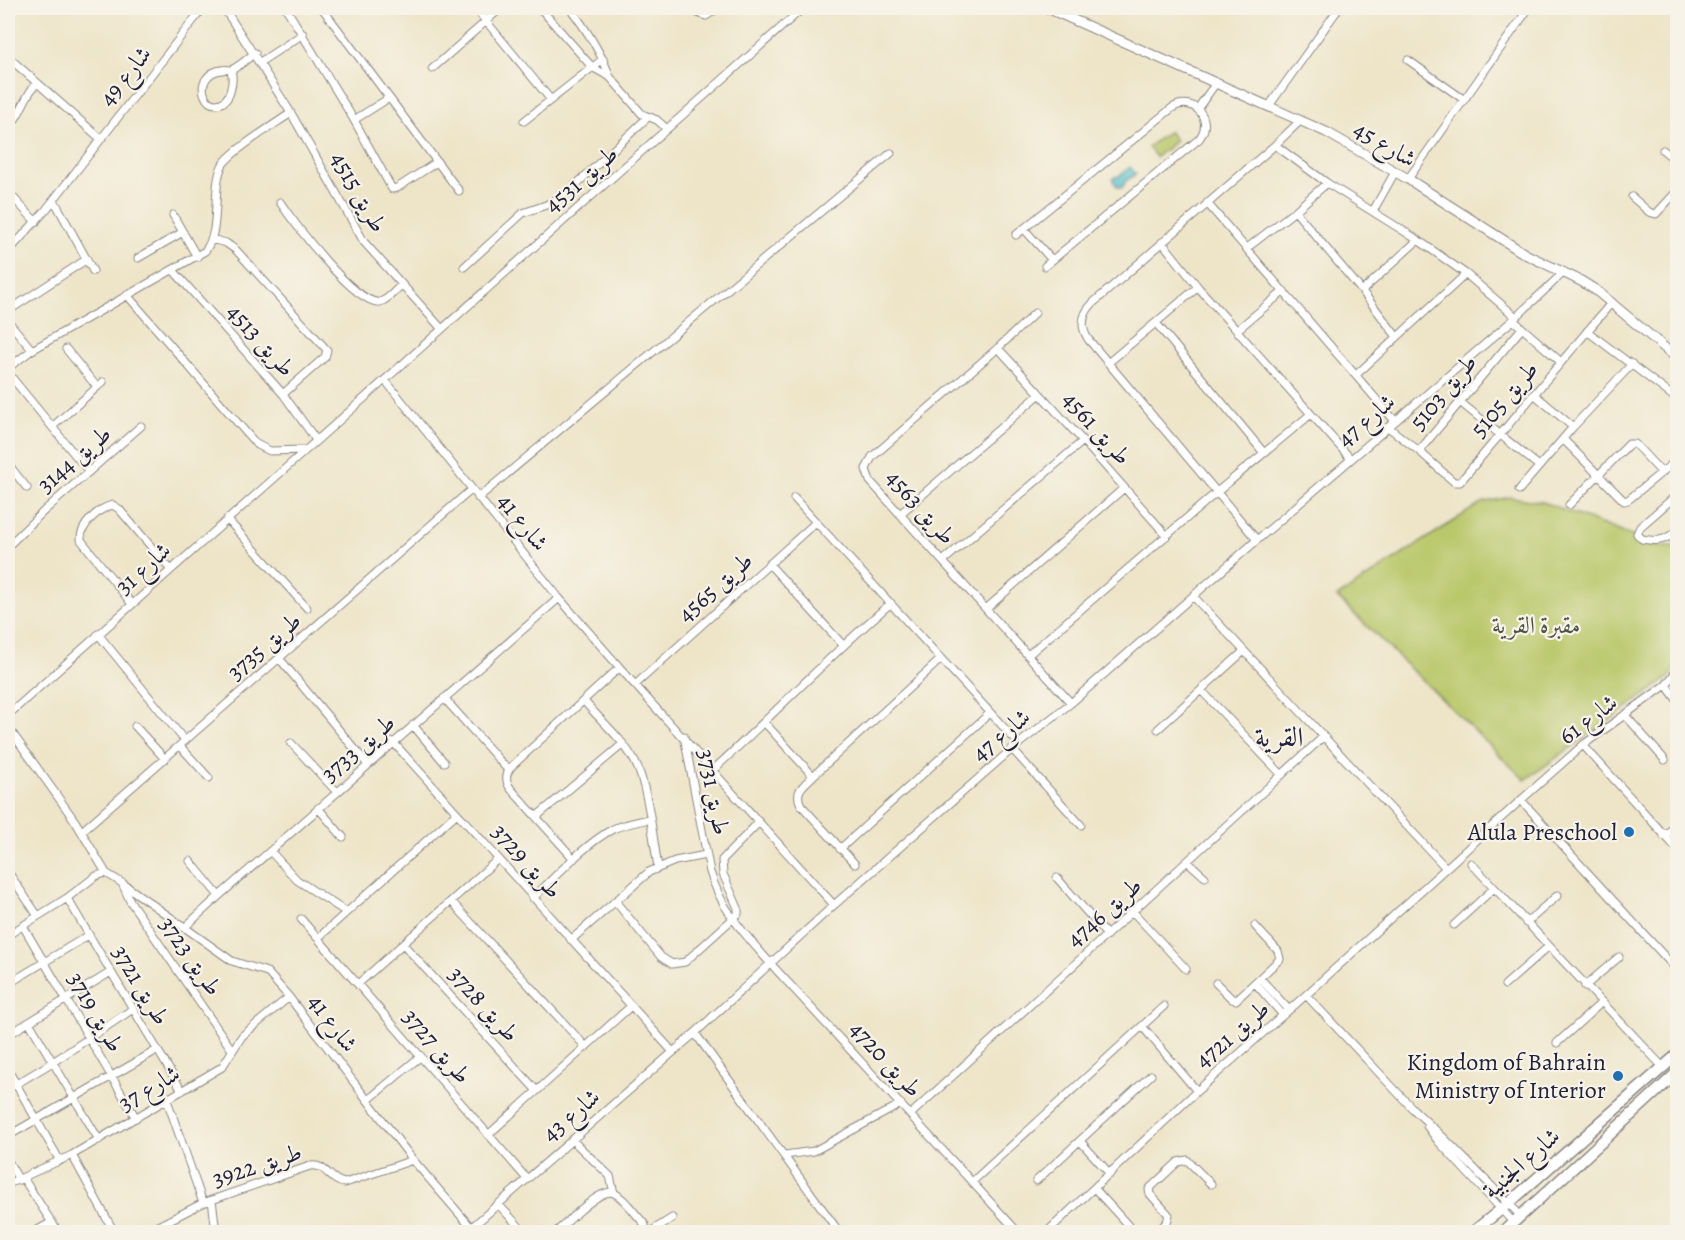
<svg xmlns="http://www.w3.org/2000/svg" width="1685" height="1240" viewBox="0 0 1685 1240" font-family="Alegreya,Amiri,serif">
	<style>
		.green { fill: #b9c86a; stroke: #6e7552; stroke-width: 1.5 }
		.water { fill: #4dbbc6; stroke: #386e80; stroke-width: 1.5 }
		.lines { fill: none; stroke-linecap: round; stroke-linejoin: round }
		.street-casing { stroke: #888482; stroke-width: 9 }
		.secondary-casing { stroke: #888482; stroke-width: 11 }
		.primary-casing { stroke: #888482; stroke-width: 13 }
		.street { stroke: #fff; stroke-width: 7 }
		.secondary { stroke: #fff; stroke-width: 9 }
		.primary { stroke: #fff; stroke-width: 10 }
		.poi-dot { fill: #1f6fb2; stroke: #f7f3e8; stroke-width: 2 }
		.labels { text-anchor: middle; stroke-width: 4.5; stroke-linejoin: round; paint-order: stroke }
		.street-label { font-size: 24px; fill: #22223b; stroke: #f7f3e8 }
		.park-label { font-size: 24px; fill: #4f5449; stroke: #f7f3e8 }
		.poi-label { font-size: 24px; fill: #22223b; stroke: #f7f3e8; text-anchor: end }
		.quarter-label { font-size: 27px; fill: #22223b; stroke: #f7f3e8 }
	</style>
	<rect width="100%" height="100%" fill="#f7f3e8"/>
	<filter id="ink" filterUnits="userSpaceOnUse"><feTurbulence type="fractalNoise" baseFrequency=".0167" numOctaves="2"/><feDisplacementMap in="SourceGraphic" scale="12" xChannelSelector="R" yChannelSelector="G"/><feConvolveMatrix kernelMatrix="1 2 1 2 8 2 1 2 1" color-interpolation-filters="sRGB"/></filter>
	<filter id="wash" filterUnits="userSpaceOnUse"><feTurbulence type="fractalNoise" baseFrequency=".008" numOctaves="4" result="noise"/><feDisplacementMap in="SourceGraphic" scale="24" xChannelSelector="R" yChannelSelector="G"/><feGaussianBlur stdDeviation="1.35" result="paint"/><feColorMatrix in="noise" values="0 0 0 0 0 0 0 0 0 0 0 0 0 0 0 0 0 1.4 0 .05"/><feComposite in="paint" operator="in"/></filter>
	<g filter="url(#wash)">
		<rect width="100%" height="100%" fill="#eee5c9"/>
		<path class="green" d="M1169,131L1176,141L1156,157L1148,147Z
			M1510,497L1543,502L1632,536L1645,544L1677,548V660L1670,677L1525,780L1337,597L1481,503Z"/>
		<path class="water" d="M1130,167L1136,174L1126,181L1122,188L1118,187L1113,181V178L1121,175Z"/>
	</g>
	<g filter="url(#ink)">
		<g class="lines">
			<g class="street-casing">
				<path id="street" d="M224,8L291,113L364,242L441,328
					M286,8L354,120L392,189L397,188L437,162
					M322,8L459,191
					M540,8L592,67L610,77L642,114L657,120L667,129
					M570,8C586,29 601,52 610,77
					M693,8L698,13L706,16L718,8
					M476,9L551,100
					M8,57L101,139
					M1408,60L1463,99
					M260,62L303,34
					M432,69L501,8
					M231,70C234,81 231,104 216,104C211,104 207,101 205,96C199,83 209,71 222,70C223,69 231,70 231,70C239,67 248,58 255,53
					M1269,106L1339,8
					M1198,108L1216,83
					M354,120L389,98
					M524,121L603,59
					M8,128C22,115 23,97 37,83
					M1275,145L1327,183L1418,240L1466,274L1516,317
					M1663,150L1678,162
					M1408,179L1529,8
					M8,192L36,222
					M1632,197L1649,212L1656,214L1678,190
					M54,200L93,271
					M280,202C293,222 356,306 380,302C388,300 396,290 401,285
					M1207,203L1395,421
					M1295,211L1362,291L1418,240
					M1373,211L1395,172
					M173,215L197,257
					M1024,229L1052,260
					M1016,235L1172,108C1193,95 1215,119 1199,139L1045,266
					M211,239L226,243L236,250L327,350L325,357L283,394
					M1162,242L1198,287L1351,459
					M1247,248L1295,211L1327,183
					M8,252L45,211L203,8
					M138,258L183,232
					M464,267L523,213L546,205L566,194L648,117
					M173,270L283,394L316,440
					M1362,291L1397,337
					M127,295L256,444L270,451L304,450
					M8,311L87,259
					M1035,313L998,348L872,457L866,469L870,481L1071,703
					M1513,320L1561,362
					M8,321L32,350
					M1156,323L1264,453
					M1237,330L1284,291
					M1587,331L1678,400
					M998,348L1083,441L1167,536
					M66,349L97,387
					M1108,363L1198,287
					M8,368L32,350L205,251C222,230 211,190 222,166C229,152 277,123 291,113
					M8,373L89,472
					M1356,375L1466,274
					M385,380L559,598L635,685L816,522
					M1534,394L1573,427L1632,364
					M1460,402L1539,466
					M52,427L103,382
					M1388,427L1419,451L1522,328
					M1563,439L1624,501L1628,500L1678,459
					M1419,451L1454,482H1460L1612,302
					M8,464L27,488
					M1519,490L1573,427
					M1678,494L1640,527L1637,534L1642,539C1658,542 1665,541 1678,530
					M478,498L891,153
					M794,498L1019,744
					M1569,505L1629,444H1635L1662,473
					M900,514L1040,394
					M227,519L307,608
					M1257,540L1088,339C1080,326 1082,314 1093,303L1275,145L1300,121
					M8,546L45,510L141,426
					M943,561L1083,441
					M769,564L843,645
					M1193,596L1446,868
					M132,604L81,540C80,525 99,508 113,505L119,509L171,570
					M986,609L1124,488
					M98,634L185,741
					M1028,655L1217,492L1311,414
					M279,658L368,765
					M635,685L834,905
					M1666,685L1678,701
					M1201,690L1282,775
					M444,698L508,770
					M584,701C600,720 623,739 635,762C648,786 653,839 658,867
					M8,715L803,8
					M1625,715L1665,760
					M764,722L813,776C803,786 794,791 801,805L855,864
					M413,725L444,762
					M135,726L165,759
					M8,727L75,821L106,873
					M1158,729L1244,651
					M684,736L710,872C722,911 744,933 770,963L1018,1232
					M393,742L673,1052
					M291,743L337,792
					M1583,745L1678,850
					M180,746L209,778
					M1012,749L1081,825
					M713,770C773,715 829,656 891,603
					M813,776L941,659
					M1521,800L1678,971
					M318,808L343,837
					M536,817L623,744
					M82,831L472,489
					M1664,836L1678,824
					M840,849L990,713
					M270,851L297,880L346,912
					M574,859L511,789C505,781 505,774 512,766L619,668
					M190,861L219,896
					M1188,862L1205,877
					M1471,863L1663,1067
					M8,872L38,916
					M1057,878L1107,935
					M122,883L130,901L232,1050
					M67,898L182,1091
					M533,898C555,877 586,843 613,829C624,824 637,822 649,819
					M451,901L586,1047
					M615,901L661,957L672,964L685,962L738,914V908L723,874L722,860L759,822
					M1133,912L1186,969
					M301,919L527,1179
					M1526,923L1558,895
					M1454,925L1493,889
					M23,926L136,1118
					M184,928L219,896L559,598
					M8,935L67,898L96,876L106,873L122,883L232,961L267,972L289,997L413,1160L475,1232
					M318,938L457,813
					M571,940L649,872L675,861L706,855
					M403,944L537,1091
					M1260,978L1289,1010
					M1216,983L1232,999L1236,1000L1280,959L1278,951L1255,926
					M1255,983L1283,1015
					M8,984L89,935
					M358,984L498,859
					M1505,985L1548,947
					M1585,986L1619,957
					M1306,995L1413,1109L1443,1137L1521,1216
					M29,1022L99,1140
					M1142,1026L1197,1091
					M695,1033L839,1232
					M8,1035L111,972
					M1557,1043L1601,1003
					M8,1070L60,1161
					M8,1089L53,1062L133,1009
					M167,1100L203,1203
					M368,1100L421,1056
					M911,1114L1323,737
					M1427,1126L1438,1141L1514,1223
					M488,1135L631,1006
					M8,1136L157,1050
					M572,1140L610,1176L614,1193
					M1080,1141L1110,1174
					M72,1155L114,1232
					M785,1155L814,1151L901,1104
					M8,1161L19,1180
					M23,1178L58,1232
					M1036,1181L1151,1075
					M972,1182L1164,1006
					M8,1184L72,1155L222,1067L242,1036L289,997
					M1095,1189L1134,1232
					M212,1200L216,1232
					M498,1204L524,1232
					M472,1227L695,1033L834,905L1012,749L1071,703L1257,540L1513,320L1564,272
					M34,1232L52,1222
					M146,1232L203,1203L310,1166C326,1163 330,1182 345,1183L413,1160
					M556,1232C567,1223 600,1187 614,1193C625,1198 634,1213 642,1221L645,1225L646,1232
					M650,1232L672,1218
					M1047,1232L1197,1091L1306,995L1521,800L1583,745L1666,685L1678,669
					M1157,1232L1167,1222L1169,1215L1150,1194L1149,1189L1178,1162L1187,1160L1211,1184"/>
			</g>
			<g class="secondary-casing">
				<path id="secondary" d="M1047,8L1326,132L1408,179L1525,254L1581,281L1597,291L1678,359"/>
			</g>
			<g class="primary-casing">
				<path id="primary" d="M1473,1232L1509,1203L1678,1054
					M1503,1232L1678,1072"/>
			</g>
			<use href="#street" class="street"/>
			<use href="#secondary" class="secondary"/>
			<use href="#primary" class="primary"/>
		</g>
	</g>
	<g class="poi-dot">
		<circle cx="1629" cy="832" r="6"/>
		<circle cx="1618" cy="1076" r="6"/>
	</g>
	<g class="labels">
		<g class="street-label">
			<text transform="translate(125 76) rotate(-52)" y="8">شارع 49</text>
			<text transform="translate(1385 144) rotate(30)" y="8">شارع 45</text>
			<text transform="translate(581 179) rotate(-41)" y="8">طريق 4531</text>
			<text transform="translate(359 192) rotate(60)" y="8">طريق 4515</text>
			<text transform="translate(261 340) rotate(48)" y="8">طريق 4513</text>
			<text transform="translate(1443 392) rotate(-50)" y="8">طريق 5103</text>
			<text transform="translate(1504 399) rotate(-50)" y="8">طريق 5105</text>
			<text transform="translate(1366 420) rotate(-41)" y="8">شارع 47</text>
			<text transform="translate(1097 428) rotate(48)" y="8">طريق 4561</text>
			<text transform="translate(74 459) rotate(-41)" y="8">طريق 3144</text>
			<text transform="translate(921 507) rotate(48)" y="8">طريق 4563</text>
			<text transform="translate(523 522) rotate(51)" y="8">شارع 41</text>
			<text transform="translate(143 568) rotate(-42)" y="8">شارع 31</text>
			<text transform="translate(715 587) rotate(-42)" y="8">طريق 4565</text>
			<text transform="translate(264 646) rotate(-41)" y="8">طريق 3735</text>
			<text transform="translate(1588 719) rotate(-37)" y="8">شارع 61</text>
			<text transform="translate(1001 735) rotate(-40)" y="8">شارع 47</text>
			<text transform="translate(358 748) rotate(-41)" y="8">طريق 3733</text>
			<text transform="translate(714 792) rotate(79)" y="8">طريق 3731</text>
			<text transform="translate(527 861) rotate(48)" y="8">طريق 3729</text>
			<text transform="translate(1104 912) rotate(-42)" y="8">طريق 4746</text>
			<text transform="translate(191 956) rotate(55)" y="8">طريق 3723</text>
			<text transform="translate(141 985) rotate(59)" y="8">طريق 3721</text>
			<text transform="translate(484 1004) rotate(48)" y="8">طريق 3728</text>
			<text transform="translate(96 1012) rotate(60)" y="8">طريق 3719</text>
			<text transform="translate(333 1023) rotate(53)" y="8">شارع 41</text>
			<text transform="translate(1232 1034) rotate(-41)" y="8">طريق 4721</text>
			<text transform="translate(437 1046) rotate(49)" y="8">طريق 3727</text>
			<text transform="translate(886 1059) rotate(47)" y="8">طريق 4720</text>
			<text transform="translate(149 1088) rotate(-31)" y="8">شارع 37</text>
			<text transform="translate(571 1115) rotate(-41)" y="8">شارع 43</text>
			<text transform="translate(1521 1163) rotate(-41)" y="8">شارع الجنبية</text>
			<text transform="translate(257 1165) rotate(-18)" y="8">طريق 3922</text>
		</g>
		<g class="park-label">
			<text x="1536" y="633">مقبرة القرية</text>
		</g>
		<g class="poi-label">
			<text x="1617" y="840">Alula Preschool</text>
			<text x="1606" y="1070">Kingdom of Bahrain<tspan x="1606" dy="28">Ministry of Interior</tspan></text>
		</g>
		<g class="quarter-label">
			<text x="1279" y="746">القرية</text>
		</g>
	</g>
	<rect width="1685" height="1240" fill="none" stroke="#f7f3e8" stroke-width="30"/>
</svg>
